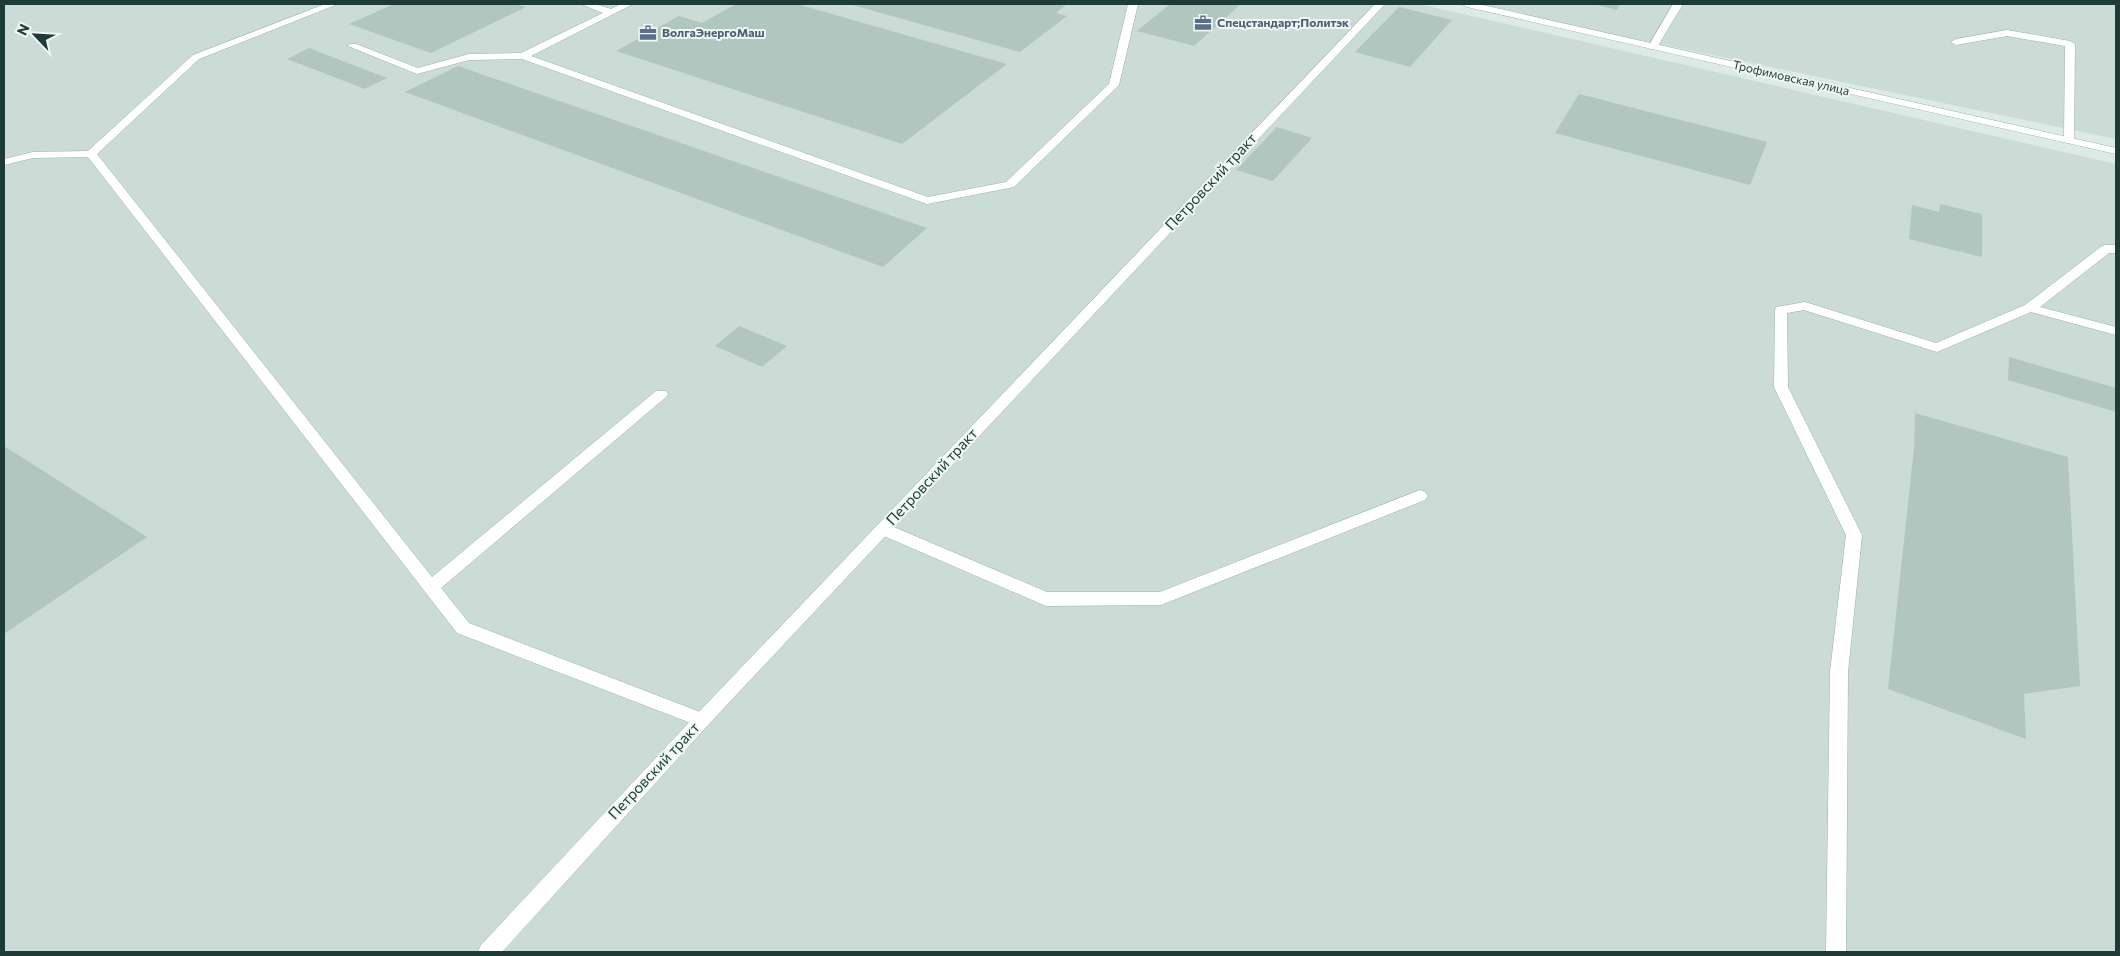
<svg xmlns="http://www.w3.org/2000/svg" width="2120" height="956" viewBox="0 0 2120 956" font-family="Commissioner,sans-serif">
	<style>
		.built { fill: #cbdbd5 }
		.building { fill: #b2c6c0 }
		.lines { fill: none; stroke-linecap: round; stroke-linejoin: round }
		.service-casing { stroke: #a0b3ae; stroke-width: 1 }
		.minor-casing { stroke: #a0b3ae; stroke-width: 1 }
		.tertiary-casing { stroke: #a0b3ae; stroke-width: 1 }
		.service { fill: #fff; fill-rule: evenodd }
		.minor { fill: #fff; fill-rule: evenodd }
		.tertiary { fill: #fff; fill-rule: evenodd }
		.labels { text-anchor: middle; stroke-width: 4; stroke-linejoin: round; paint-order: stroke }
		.far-service-label { font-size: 12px; font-weight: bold; fill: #4e5e75; stroke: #eef7f4; text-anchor: start }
		.far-street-label { font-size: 12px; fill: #1e3c37; stroke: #eef7f4 }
		.street-label { font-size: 15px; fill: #1e3c37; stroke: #eef7f4 }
	</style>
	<rect width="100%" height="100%" fill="#ddebe6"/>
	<path class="built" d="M4,4H1419L2116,164V952H4Z
		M1468,4H2116V139Z"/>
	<path class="building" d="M394,4H515L526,7L431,53L349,24Z
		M736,4H797L1007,64L902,144L616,51L679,16L702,23Z
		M849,4H1067L1056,13L1067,16L1020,52Z
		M1170,4H1241L1194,46L1137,31Z
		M1594,4H1620L1617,10Z
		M1399,7L1452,20L1410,67L1355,52Z
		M309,48L387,78L365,89L287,59Z
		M458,66L681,143L927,228L883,267L405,92Z
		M1579,94L1767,142L1750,185L1555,133Z
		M1277,127L1312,138L1273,181L1236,170Z
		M1940,204L1982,214V257L1909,239L1912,205L1939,212Z
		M739,326L787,346L762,367L715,346Z
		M2009,357L2116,388V412L2008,380Z
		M1915,413L2068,457L2080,686L2024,694L2026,739L1888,689L1914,448Z
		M4,446L147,537L4,634Z"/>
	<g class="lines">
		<g class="service-casing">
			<path id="service" d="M325,4H338L199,59L97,154L432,577L656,391H666L668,394L666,397L441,588L469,623L708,715L711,720L708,725L702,728L696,725L457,633L88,157L33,158L4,165V159L33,152L88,151L193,55Z
				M581,4H595L611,9L621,4H633L531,56L928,197L1006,182L1109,84L1128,4H1138L1119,85L1014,187L927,204L522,59L469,60L417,74L348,46L350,44H356L418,68L469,54L521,53L603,13Z
				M1673,4H1683L1656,49H1650L1648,47Z
				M2007,30L2070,41L2075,44L2074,140L2073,142H2065L2064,140L2065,46L2007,36L1956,45L1951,42L1956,39Z
				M2106,245H2116V253H2109L2040,307L2116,327V335L2031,312L1937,352L1804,310L1787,313L1788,387L1862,535L1848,672L1846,952H1826L1830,672L1846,535L1774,387L1775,310L1776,307L1805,302L1936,343L2025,305L2102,246Z
				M1420,490L1425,492L1428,496L1425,500L1161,605L1046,606L877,533L875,529L877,525L883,523L889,525L1047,592H1160Z"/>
		</g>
		<g class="minor-casing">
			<path id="minor" d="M1375,4H1385L708,725L502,952H478L481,945L696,715Z"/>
		</g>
		<g class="tertiary-casing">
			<path id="tertiary" d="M1462,4H1478L2116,148V154L1467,7Z"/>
		</g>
		<use href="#service" class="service"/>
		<use href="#minor" class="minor"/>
		<use href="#tertiary" class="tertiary"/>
	</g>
	<defs>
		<g id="office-bare" transform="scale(1.35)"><path d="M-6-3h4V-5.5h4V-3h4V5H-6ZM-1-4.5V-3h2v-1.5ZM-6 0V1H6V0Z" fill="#5c6f8a" stroke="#eef7f4" stroke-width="2.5" paint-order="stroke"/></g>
	</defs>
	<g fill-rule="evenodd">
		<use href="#office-bare" x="1203" y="23"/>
		<use href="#office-bare" x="648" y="33"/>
	</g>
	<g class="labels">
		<g class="far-service-label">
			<text x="1217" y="27">Спецстандарт;Политэк</text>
			<text x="662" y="37">ВолгаЭнергоМаш</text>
		</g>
		<g class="far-street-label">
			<text transform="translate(1791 78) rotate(13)" y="4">Трофимовская улица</text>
		</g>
		<g class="street-label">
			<text transform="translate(1211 182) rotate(-47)" y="5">Петровский тракт</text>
			<text transform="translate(932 477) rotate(-47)" y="5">Петровский тракт</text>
			<text transform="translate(654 771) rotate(-47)" y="5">Петровский тракт</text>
		</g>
	</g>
	<rect width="2120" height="956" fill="none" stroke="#1e3c37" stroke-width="10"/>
	<g transform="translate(35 35) rotate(295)" stroke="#eef7f4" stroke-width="4" paint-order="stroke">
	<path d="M0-4L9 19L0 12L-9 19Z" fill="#1e3c37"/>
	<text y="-8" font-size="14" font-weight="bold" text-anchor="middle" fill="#1e3c37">N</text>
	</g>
</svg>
